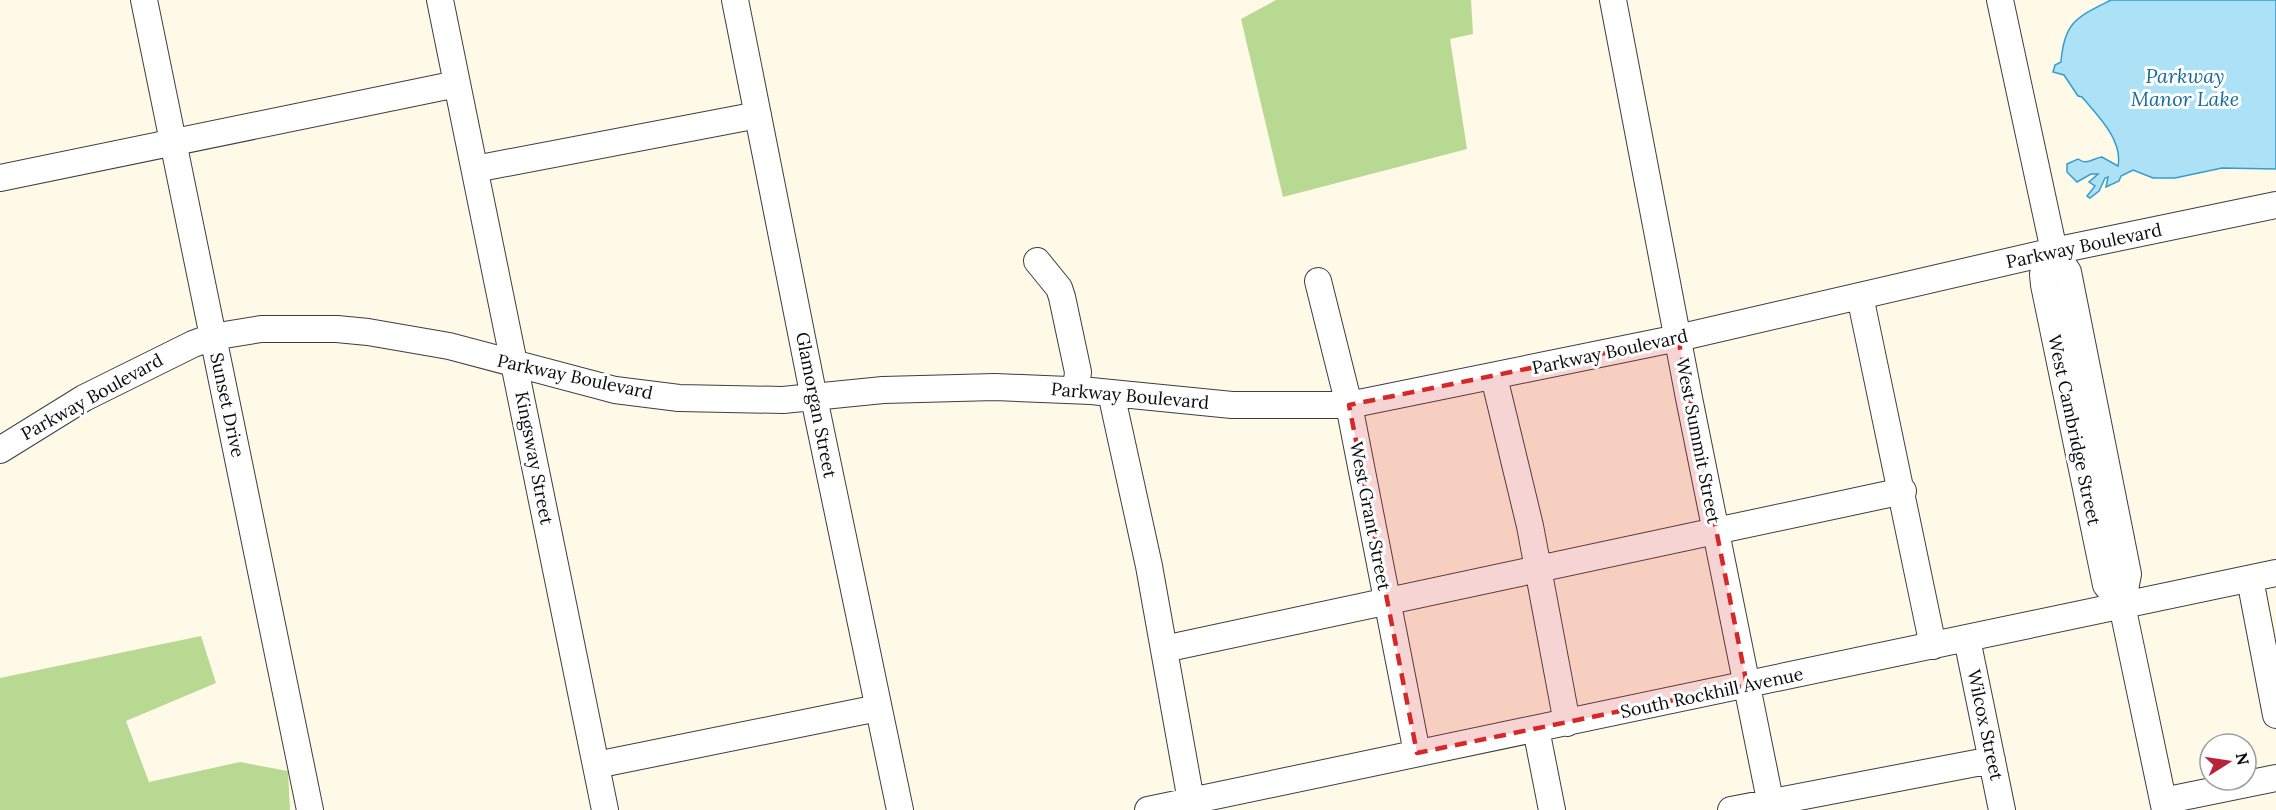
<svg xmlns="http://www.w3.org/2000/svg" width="2276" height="810" viewBox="0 0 2276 810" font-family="Lora,serif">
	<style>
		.forest { fill: #b8d992 }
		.water { fill: #ade1f6; stroke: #349dcd; stroke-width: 1.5 }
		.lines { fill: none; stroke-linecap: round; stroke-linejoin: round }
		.minor-casing { stroke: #3e3e3e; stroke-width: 28 }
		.minor { stroke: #fff; stroke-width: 26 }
		.marked { fill: #d62828; fill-opacity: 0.2; stroke: #d62828; stroke-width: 4.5; stroke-dasharray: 12 8; stroke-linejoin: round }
		.labels { text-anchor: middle; stroke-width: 6; stroke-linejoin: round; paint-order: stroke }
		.street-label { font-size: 18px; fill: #0b0b0b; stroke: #fff }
		.water-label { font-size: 20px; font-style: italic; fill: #156c9c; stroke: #fff }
	</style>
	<rect width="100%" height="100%" fill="#fff9e8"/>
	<path class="forest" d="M1276,0H1471L1473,34L1450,39L1467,149L1283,197L1241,19Z
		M201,636L216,683L126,721L149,782L240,762L288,771L290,810H0V678Z"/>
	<path class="water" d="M2111,0H2276V169L2222,168L2175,178H2153L2133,170L2121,176L2119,181L2106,187L2108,177L2105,178L2099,191L2090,198L2087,196L2095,186L2089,182L2098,174H2091L2077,182L2067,172V164L2078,159C2088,166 2092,158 2102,157L2118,166C2123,140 2098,116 2082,97L2078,96L2064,75L2053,72L2055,65L2061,62C2064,22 2077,17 2111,0Z"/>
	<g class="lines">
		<g class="minor-casing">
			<path id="minor" d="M144,0L310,810
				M440,0L605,810
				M735,0L814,398L900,810
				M1613,0L1689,398L1772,810
				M2000,0L2054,251L2068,272L2128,574L2122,605L2165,810
				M475,169L758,115
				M0,178L457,84
				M2054,251L2043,274L2044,285L2106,585L2122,605
				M1037,261L1059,288L1062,297L1078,372L1076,390
				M1318,281L1349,405L1417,753
				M1860,296L1933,646
				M1494,377L1530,526L1567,723
				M1111,393L1149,566L1191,801
				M0,450L84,398L193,344L212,337L261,329H337L368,332L449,346L615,390L679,398L783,400L883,390L995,387L1091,391L1232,405H1349L1678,338L2054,251L2276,205
				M2250,579L2276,715
				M1967,639L2002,810
				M1164,649L1903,491
				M1536,729L1552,810
				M596,765L878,708
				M2163,801L2276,778
				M1148,810L2276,573
				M1731,810L1992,760"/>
		</g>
		<use href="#minor" class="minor"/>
	</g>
	<path class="marked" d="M1678,338L1747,685L1417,753L1349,405Z"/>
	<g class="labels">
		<g class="street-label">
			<text transform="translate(2084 246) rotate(-12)" y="6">Parkway Boulevard</text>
			<text transform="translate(1610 352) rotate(-12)" y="6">Parkway Boulevard</text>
			<text transform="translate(575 377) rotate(12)" y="6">Parkway Boulevard</text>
			<text transform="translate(1130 396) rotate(5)" y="6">Parkway Boulevard</text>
			<text transform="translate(92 397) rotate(-29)" y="6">Parkway Boulevard</text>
			<text transform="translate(227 405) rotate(78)" y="6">Sunset Drive</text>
			<text transform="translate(816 405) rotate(79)" y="6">Glamorgan Street</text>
			<text transform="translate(2074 430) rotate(78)" y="6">West Cambridge Street</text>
			<text transform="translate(1698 441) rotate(79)" y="6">West Summit Street</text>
			<text transform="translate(534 458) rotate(79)" y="6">Kingsway Street</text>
			<text transform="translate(1370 516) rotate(79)" y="6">West Grant Street</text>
			<text transform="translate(1712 693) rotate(-12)" y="6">South Rockhill Avenue</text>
			<text transform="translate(1985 725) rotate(78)" y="6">Wilcox Street</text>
		</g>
		<g class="water-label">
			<text x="2185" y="83">Parkway<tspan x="2185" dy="23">Manor Lake</tspan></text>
		</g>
	</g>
	<g transform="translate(2228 762) rotate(78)"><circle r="28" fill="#ffffff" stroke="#9d9d9d" stroke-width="1.5"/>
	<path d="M0-4.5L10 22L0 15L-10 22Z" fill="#ba2337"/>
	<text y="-9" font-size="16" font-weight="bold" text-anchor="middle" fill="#0b0b0b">N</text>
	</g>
</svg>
